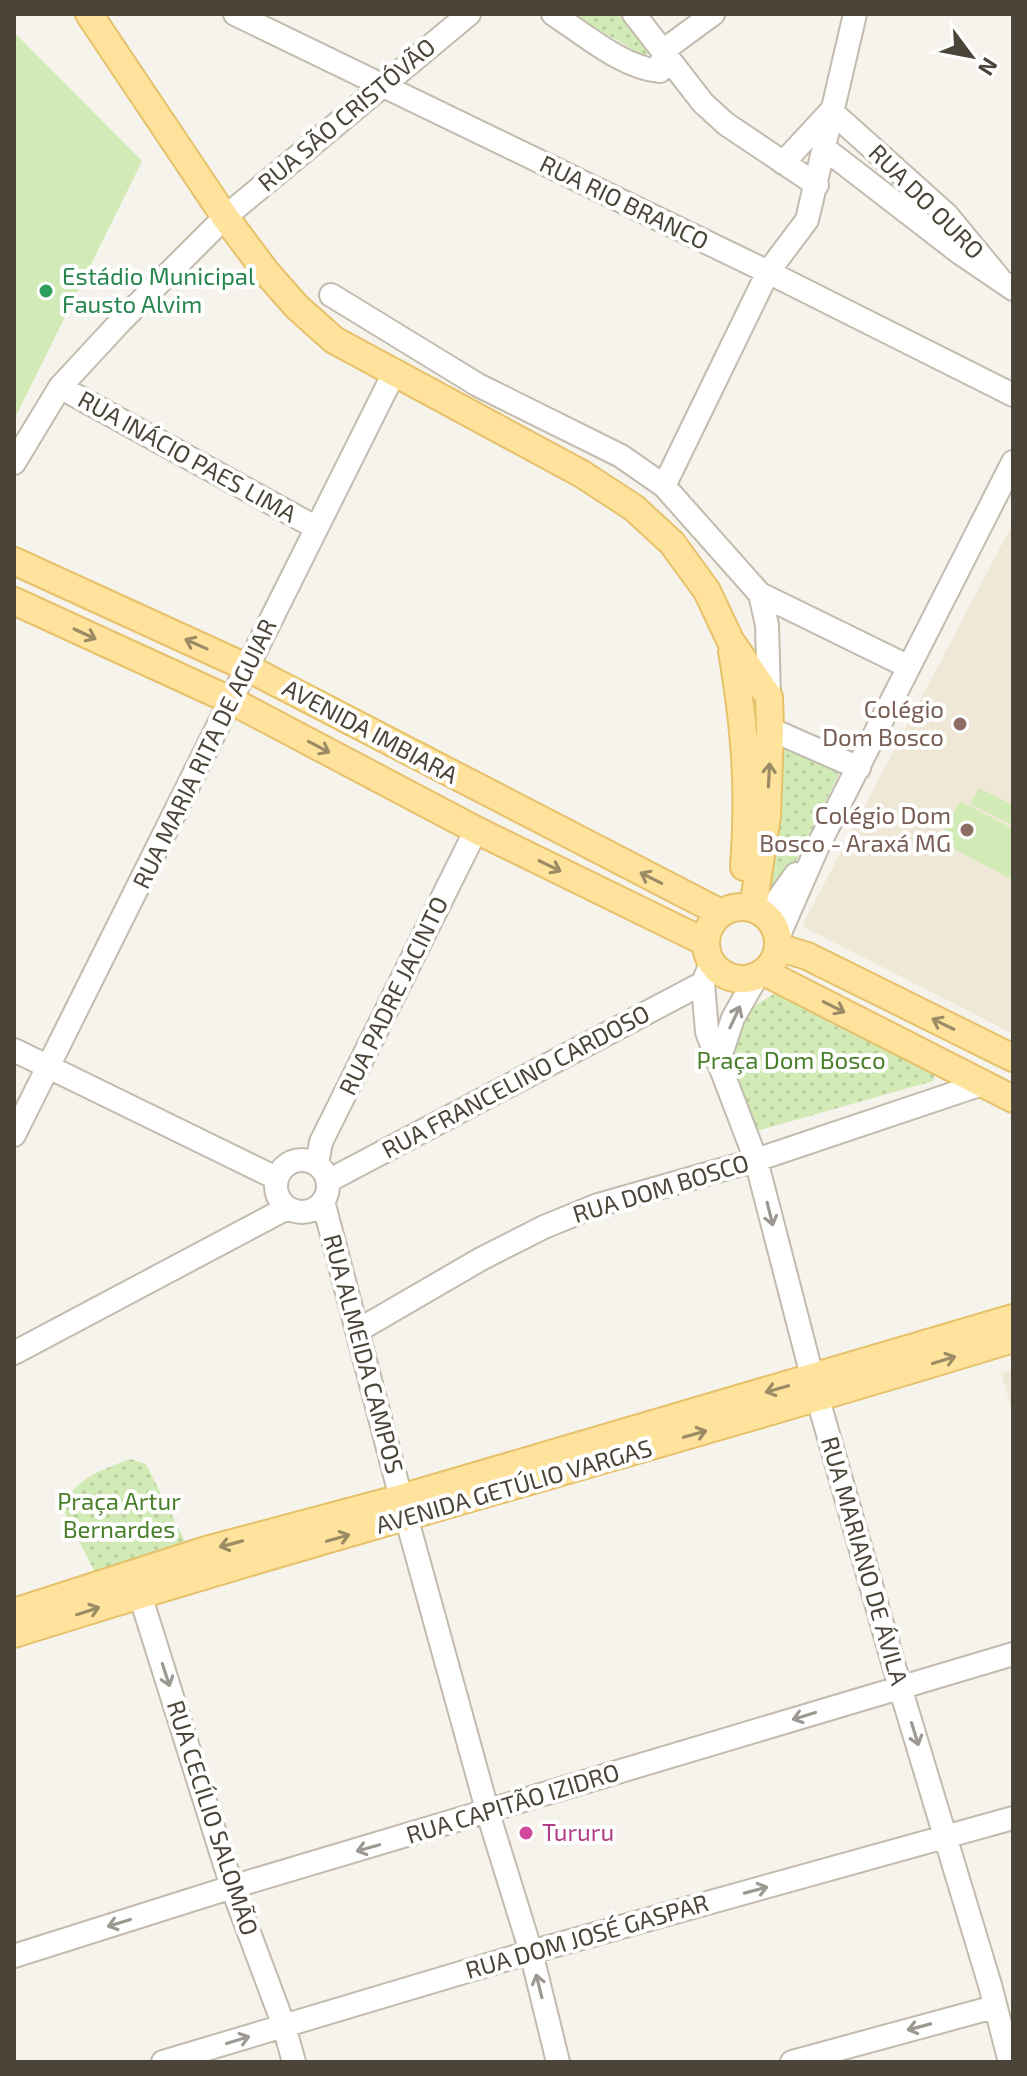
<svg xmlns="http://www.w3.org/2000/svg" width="1027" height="2076" viewBox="0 0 1027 2076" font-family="'Exo 2',sans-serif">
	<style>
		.education { fill: #efe8d6 }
		.park { fill: url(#park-dots) }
		.pitch { fill: #d2eab5 }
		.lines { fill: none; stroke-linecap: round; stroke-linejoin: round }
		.minor-casing { stroke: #c2bbae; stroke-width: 26 }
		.major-casing { stroke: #e6c16a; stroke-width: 30 }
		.minor { stroke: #fff; stroke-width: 22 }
		.major { stroke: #ffe39c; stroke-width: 26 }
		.oneway { stroke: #9c8c66 }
		.oneway2 { stroke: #9c9892 }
		.leisure-dot { fill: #2e9e5b; stroke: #fff; stroke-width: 3 }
		.education-dot { fill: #8d6e63; stroke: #fff; stroke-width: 3 }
		.hotel-dot { fill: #d1479c; stroke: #fff; stroke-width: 3 }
		.labels { text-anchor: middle; stroke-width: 8; stroke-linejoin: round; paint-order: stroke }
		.street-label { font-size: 24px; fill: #4b4439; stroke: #fff }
		.leisure-label { font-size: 24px; fill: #27864d; stroke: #fff; text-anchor: start }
		.education-label { font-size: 24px; fill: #785e54; stroke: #fff; text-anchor: end }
		.park-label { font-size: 24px; fill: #4a7f2a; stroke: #fff }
		.hotel-label { font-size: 24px; fill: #b23c85; stroke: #fff; text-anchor: start }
	</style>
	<defs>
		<pattern id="park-dots" width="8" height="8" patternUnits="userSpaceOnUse" patternTransform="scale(2)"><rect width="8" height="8" fill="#d2eab5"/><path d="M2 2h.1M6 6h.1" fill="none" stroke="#b6ca9c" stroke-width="1.8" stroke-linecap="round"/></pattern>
	</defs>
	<rect width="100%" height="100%" fill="#f6f3ec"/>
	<path class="education" d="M1013,523V1034L802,926Z
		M1013,1369V1414L1001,1373Z"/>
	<path class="park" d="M571,14H621L649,48L647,55L644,56Z
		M780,747L840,772L793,867L769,893Z
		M777,992L936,1069L933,1081L753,1132L729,1048L749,1009Z
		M130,1459L146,1464L188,1547L98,1578L63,1510C71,1479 102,1470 130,1459Z"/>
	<path class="pitch" d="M14,32L142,161L14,420Z
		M979,788L1013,805V825L970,804Z
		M960,801L1013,829V880L939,841Z"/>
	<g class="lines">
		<g class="minor-casing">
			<path id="minor" d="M235,14L768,272L1013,395
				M553,14C584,34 623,68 660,71L664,50L713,14
				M634,14L703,103L726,124L817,185
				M824,148L960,253L1013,289
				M783,163L831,111L947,215L999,278
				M331,295L478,385L621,456L664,486L760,594L767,625L769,697
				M60,387L315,527
				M14,463L60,387L122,320L225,217L469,14
				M664,486L768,272L807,220L855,14
				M760,594L907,666
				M770,729L859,768
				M766,916L796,874
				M778,937L817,848L1013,462
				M711,963L703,983L707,1032L756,1160L818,1399L900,1687L990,1985L1010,2062
				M14,1050L276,1178
				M719,1060L733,1018L757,976
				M14,1135L395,371
				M276 1186a26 26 0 1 1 52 0a26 26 0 1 1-52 0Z
				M317,1164L321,1142L476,830
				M328,1181L703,983
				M323,1201L401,1498L488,1813L531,1952L558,2062
				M357,1331L481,1259L544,1227L598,1205L756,1160L982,1084
				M14,1353L287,1208
				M135,1579L232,1887L284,2026L294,2062
				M14,1956L232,1887L1013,1654
				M163,2062L531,1952L1013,1818
				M792,2062L994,2007"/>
		</g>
		<g class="major-casing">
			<path id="major" d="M89,14L225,217L267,273L297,307L334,340L582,474L634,508L672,543L707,591L730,640L769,697L770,729L767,816L753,908
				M14,561L248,668L721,913
				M14,601L232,701L476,830L705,942
				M732,651C745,728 750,789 744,867
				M706 943a36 36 0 1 1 72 0a36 36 0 1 1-72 0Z
				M778,947L807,956L1013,1058
				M764,972L1013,1099
				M14,1612L206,1550L401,1498L1013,1318
				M14,1634C345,1530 681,1441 1013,1339"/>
		</g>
		<use href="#minor" class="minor"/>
		<use href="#major" class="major"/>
	</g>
	<defs><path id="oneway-shaft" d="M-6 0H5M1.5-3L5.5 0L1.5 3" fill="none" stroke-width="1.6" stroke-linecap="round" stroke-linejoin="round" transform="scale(2)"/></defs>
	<g class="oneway">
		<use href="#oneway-shaft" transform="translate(85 634) rotate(25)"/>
		<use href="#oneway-shaft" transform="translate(196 644) rotate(-156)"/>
		<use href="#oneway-shaft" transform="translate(319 747) rotate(28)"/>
		<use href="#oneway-shaft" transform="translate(769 775) rotate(-87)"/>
		<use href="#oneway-shaft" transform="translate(550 866) rotate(26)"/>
		<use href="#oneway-shaft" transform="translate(651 878) rotate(-153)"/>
		<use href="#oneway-shaft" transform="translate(834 1007) rotate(27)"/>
		<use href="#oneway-shaft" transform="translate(943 1024) rotate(-154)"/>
		<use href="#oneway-shaft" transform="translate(944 1360) rotate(-17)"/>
		<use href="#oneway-shaft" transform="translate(777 1389) rotate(164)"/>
		<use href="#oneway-shaft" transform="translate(695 1434) rotate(-16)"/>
		<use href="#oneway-shaft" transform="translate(338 1538) rotate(-16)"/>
		<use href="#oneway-shaft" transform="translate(231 1544) rotate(165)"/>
		<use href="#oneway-shaft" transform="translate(88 1611) rotate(-18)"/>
	</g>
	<g class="oneway2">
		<use href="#oneway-shaft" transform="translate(735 1017) rotate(-65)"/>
		<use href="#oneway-shaft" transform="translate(770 1214) rotate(76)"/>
		<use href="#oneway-shaft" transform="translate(166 1675) rotate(72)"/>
		<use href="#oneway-shaft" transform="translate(804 1716) rotate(163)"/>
		<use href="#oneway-shaft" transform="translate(915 1734) rotate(73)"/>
		<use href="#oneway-shaft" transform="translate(368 1848) rotate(164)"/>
		<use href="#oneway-shaft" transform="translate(756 1890) rotate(-15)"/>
		<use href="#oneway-shaft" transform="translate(119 1923) rotate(163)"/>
		<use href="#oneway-shaft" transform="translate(539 1986) rotate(-104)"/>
		<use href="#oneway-shaft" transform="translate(919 2027) rotate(165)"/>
		<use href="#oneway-shaft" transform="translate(238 2040) rotate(-17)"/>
	</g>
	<circle class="leisure-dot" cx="46" cy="291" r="8"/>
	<g class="education-dot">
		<circle cx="960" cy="724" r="8"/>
		<circle cx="967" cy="830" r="8"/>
	</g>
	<circle class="hotel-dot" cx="526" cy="1833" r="8"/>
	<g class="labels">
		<g class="street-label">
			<text transform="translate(347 115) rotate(-40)" y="8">RUA SÃO CRISTÓVÃO</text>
			<text transform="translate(926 202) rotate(45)" y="8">RUA DO OURO</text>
			<text transform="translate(624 203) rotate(26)" y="8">RUA RIO BRANCO</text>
			<text transform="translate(187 457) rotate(29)" y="8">RUA INÁCIO PAES LIMA</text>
			<text transform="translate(370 732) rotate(28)" y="8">AVENIDA IMBIARA</text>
			<text transform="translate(205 754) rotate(-64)" y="8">RUA MARIA RITA DE AGUIAR</text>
			<text transform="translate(394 996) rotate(-64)" y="8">RUA PADRE JACINTO</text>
			<text transform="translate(516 1082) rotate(-28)" y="8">RUA FRANCELINO CARDOSO</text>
			<text transform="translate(661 1189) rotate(-17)" y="8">RUA DOM BOSCO</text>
			<text transform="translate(363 1354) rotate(75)" y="8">RUA ALMEIDA CAMPOS</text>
			<text transform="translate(514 1487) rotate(-16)" y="8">AVENIDA GETÚLIO VARGAS</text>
			<text transform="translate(864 1561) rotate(74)" y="8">RUA MARIANO DE ÁVILA</text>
			<text transform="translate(513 1804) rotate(-17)" y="8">RUA CAPITÃO IZIDRO</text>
			<text transform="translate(212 1818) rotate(72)" y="8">RUA CECÍLIO SALOMÃO</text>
			<text transform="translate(587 1937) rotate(-16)" y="8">RUA DOM JOSÉ GASPAR</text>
		</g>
		<g class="leisure-label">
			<text x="62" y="285">Estádio Municipal<tspan x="62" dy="28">Fausto Alvim</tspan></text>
		</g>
		<g class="education-label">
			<text x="944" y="718">Colégio<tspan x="944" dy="28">Dom Bosco</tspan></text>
			<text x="951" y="824">Colégio Dom<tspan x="951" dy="28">Bosco - Araxá MG</tspan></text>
		</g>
		<g class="park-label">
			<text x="791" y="1069">Praça Dom Bosco</text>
			<text x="119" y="1510">Praça Artur<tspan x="119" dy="28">Bernardes</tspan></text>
		</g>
		<g class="hotel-label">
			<text x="542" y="1841">Tururu</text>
		</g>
	</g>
	<rect width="1027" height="2076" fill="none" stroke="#4b4439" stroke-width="32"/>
	<g transform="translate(971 56) rotate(122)" stroke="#ffffff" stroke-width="6" paint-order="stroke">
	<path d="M0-6L14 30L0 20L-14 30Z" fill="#4b4439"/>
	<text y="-12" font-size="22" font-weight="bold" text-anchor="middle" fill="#4b4439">N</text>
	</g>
</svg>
